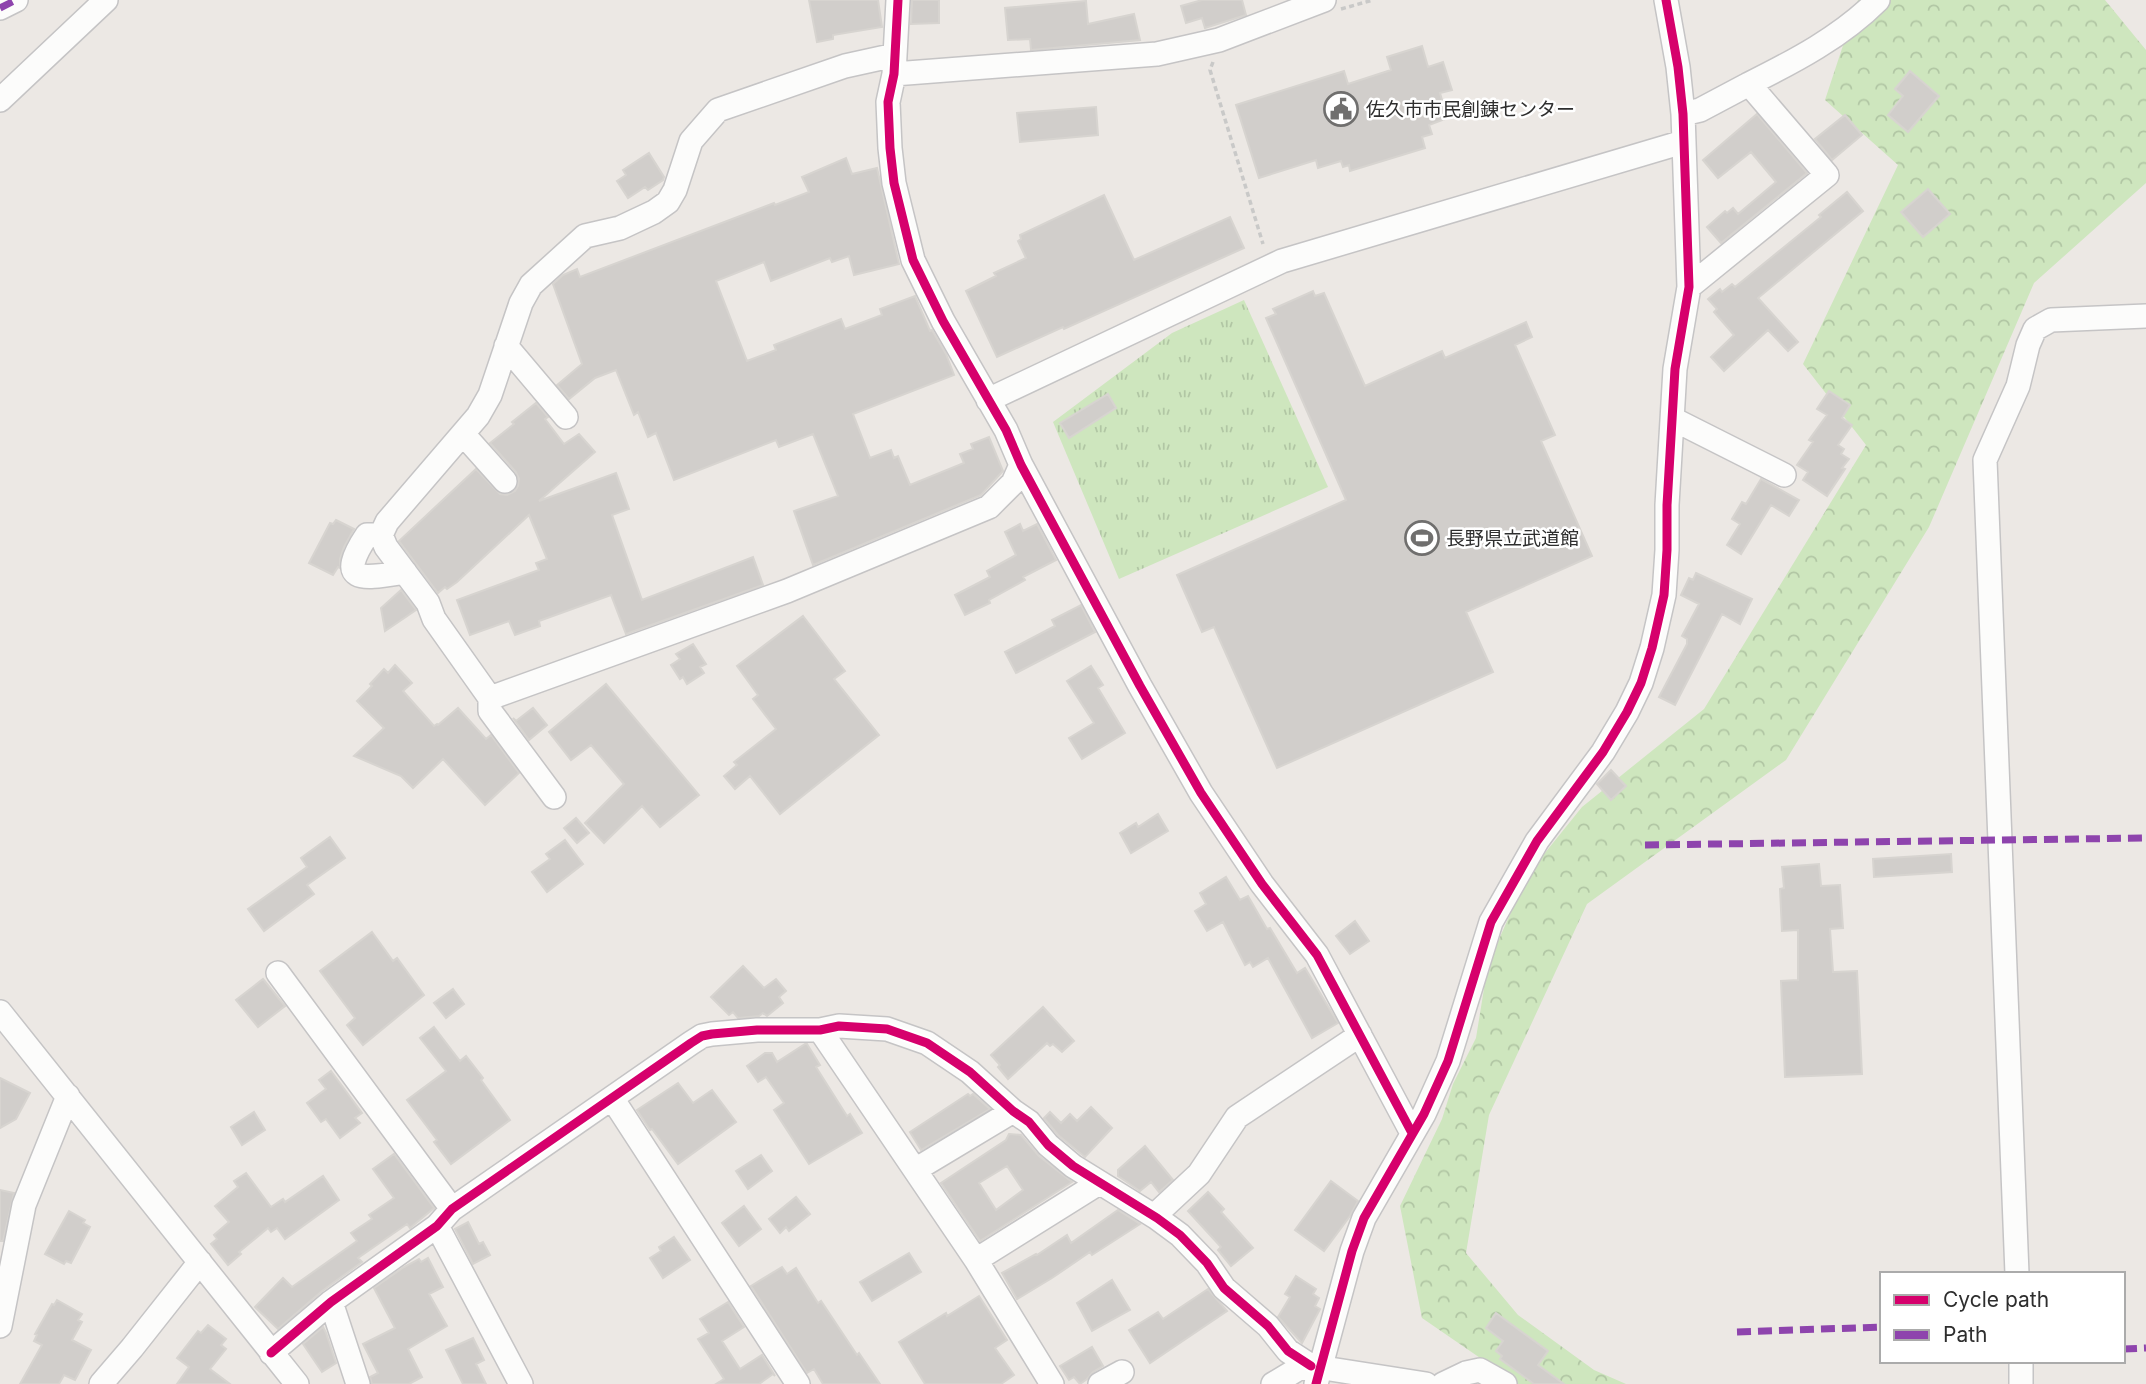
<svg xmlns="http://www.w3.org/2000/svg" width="2146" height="1384" viewBox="0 0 2146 1384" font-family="Inter,'Noto Sans JP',sans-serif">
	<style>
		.grass { fill: url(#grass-tufts) }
		.forest { fill: url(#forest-crowns) }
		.building { fill: #d1cecb; stroke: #d7d4d0; stroke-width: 2; fill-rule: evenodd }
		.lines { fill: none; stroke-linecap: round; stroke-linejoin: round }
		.minor-casing { stroke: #c5c4c5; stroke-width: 26 }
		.path { stroke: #c9c9c8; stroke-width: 3.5; stroke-dasharray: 5 3.5; stroke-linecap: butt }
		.minor { stroke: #fcfcfb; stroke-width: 23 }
		.quiet { stroke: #8e44ad; stroke-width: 7; stroke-dasharray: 14 7; stroke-linecap: butt }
		.cycleway-casing { stroke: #fff; stroke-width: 13 }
		.cycleway { stroke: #d6006c; stroke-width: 9 }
		.labels { text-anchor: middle; stroke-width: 5; stroke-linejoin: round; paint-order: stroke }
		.poi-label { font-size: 19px; fill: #2e2e2e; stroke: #fff; text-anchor: start }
	</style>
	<defs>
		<pattern id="grass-tufts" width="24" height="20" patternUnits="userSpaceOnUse" patternTransform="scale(1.75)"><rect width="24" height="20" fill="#cee6be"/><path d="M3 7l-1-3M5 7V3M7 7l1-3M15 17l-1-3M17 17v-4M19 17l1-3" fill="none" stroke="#b1c6a4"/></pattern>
		<pattern id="forest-crowns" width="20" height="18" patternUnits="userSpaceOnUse" patternTransform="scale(1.75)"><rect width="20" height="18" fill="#cee6be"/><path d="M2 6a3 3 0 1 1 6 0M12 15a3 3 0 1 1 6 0" fill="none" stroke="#b1c6a4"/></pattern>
	</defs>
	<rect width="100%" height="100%" fill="#ece8e4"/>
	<path class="grass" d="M1244,300L1328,487L1119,579L1053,422L1172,333Z"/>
	<path class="forest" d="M1858,0H2105L2146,50V183L2034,283L1929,527L1786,760L1587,904L1489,1115L1466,1253L1518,1315L1594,1370L1626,1384H1518L1422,1318L1400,1206L1442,1119L1453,1084L1476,1038L1488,964L1528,874L1582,807L1704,709L1866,445L1803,364L1898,165L1825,100Z"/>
	<path class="building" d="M809,0H878L882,27L833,35V39L817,42Z
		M912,0H939V23L911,24Z
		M1202,0H1242L1246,15L1205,28L1202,18L1186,23L1181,6Z
		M1086,1L1088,24L1134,14L1140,40L1031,50L1030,39L1008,40L1005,8Z
		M1422,46L1428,67L1443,62L1452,90L1440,93L1446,114L1443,115L1445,119L1429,125L1432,134L1422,137L1425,148L1350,171L1349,165L1343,167L1341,161L1318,168L1316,160L1259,178L1236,105L1344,71L1348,84L1391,70L1387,57Z
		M1910,71L1939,96L1908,132L1888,115L1903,96L1895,89Z
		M1096,107L1098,135L1020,142L1017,113Z
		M1757,114L1807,173L1721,243L1707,227L1725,211L1727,213L1733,208L1738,214L1776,182L1751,152L1718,178L1703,160Z
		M1845,115L1862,135L1832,160L1815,139Z
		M649,153L664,177L663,180L648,190L645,187L628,198L617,181L626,175L623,170Z
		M846,158L852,174L877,168L899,264L854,275L849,256L832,262L830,258L771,281L764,262L716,281L747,361L776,350L774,345L841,319L845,329L882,315L880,309L915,296L930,331L932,330L946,354L954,375L853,414L870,458L891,450L894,458L898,456L910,485L964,463L960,454L973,449L971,444L989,437L1003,471L981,495L813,565L794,511L838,496L813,434L779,447L776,440L674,480L656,433L648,437L638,412L634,415L616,370L595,378L569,399L557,385L582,364L553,284L563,275L577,269L580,277L774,203L775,205L809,192L802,177Z
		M1928,189L1950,214L1923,237L1901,212Z
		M1847,192L1863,211L1758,298L1798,342L1788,351L1768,330L1724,371L1711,357L1734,335L1714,312L1717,309L1708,299L1720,289L1722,292L1732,284L1735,287L1821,217L1819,215Z
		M1104,195L1134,260L1230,217L1244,248L1064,329L1063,327L997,357L966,291L996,276L994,273L1026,258L1018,241L1021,239L1020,235Z
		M1313,291L1315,296L1324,293L1365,386L1442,351L1445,358L1526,322L1532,337L1515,345L1555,435L1541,441L1592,556L1466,612L1493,672L1277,768L1214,627L1202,632L1177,575L1346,500L1266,318L1276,314L1273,309Z
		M1829,391L1850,405L1842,418L1852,425L1838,445L1844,449L1841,454L1849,459L1842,468L1845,469L1827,496L1803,480L1808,472L1797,465L1813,442L1809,440L1827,415L1817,409Z
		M1108,394L1116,408L1069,438L1060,423Z
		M536,403L548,417L545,419L564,444L579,434L595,452L539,501L616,473L629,509L612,515L642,600L753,557L763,585L626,634L611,595L539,621L540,626L515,635L509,621L470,635L457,600L539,570L536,563L547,559L529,515L457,582L447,589L445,587L438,593L399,541L476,469L500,494L507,495L515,491L518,486L519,479L516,472L490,443L514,424L512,422Z
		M1761,479L1799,500L1789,516L1771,505L1741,554L1727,545L1740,524L1732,519L1742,502L1746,504Z
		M336,520L354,529L344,547L340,559V568L338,567L333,575L309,563L330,523L333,524Z
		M1020,524L1023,531L1037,524L1056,560L1023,577L1025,580L989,600L990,603L965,615L955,595L990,577L987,571L1016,555L1005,532Z
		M1696,573L1752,599L1740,624L1722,614L1675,705L1659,697L1687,644V639L1682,636L1699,604L1681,595L1689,578L1693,580Z
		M401,590L416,610L385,631L381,608Z
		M1081,605L1095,632L1016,673L1005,652L1055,626L1052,620Z
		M803,616L845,671L834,679L879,735L780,814L750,776L735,789L724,776L737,765L734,762L776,729L753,699L758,695L737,666Z
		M693,644L706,664L700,667L704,673L687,684L683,677L680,679L671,665L680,659L676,654Z
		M395,665L412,683L403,691L434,726L437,724L438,725L458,708L486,739L491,735L519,773L485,805L443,759L413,788L401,776L354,756L384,728L357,701L372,686L370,684L384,669L388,673Z
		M1091,666L1103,685L1098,688L1125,733L1082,759L1069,738L1094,723L1067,681Z
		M606,684L699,795L660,827L642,806L604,843L585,823L624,784L591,745L571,760L549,732Z
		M533,708L547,725L529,740L513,718L516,721Z
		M1611,770L1626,786L1611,800L1597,784Z
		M1158,814L1168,831L1131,853L1120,833L1136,823L1138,827Z
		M576,818L589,833L577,843L564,828Z
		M330,837L345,858L307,885L314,894L264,931L248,909L307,867L301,858Z
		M565,840L583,864L547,892L532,872L550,859L546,854Z
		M1951,854L1952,872L1874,877L1873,859Z
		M1819,864L1821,886L1840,885L1843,928L1830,929L1833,972L1857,971L1862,1074L1785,1077L1781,981L1798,980V930L1782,931L1780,889L1784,888L1782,867Z
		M1226,877L1240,900L1248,896L1267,929L1270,928L1297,973L1305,968L1338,1023L1312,1038L1268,958L1253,967L1250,962L1245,965L1223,922L1207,931L1195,911L1206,904L1200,893Z
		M1355,921L1369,941L1350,954L1336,936Z
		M372,932L393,961L397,958L424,995L363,1045L347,1025L355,1018L320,971Z
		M743,966L764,988L776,979L786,991L779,997L783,1003L767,1016L763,1013L759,1016L738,1018L733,1012L729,1015L711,997Z
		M263,979L285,1006L258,1027L236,1000Z
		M453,989L464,1004L446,1018L434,1003Z
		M1043,1007L1074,1041L1062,1052L1053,1044L1050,1046L1047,1043L1008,1079L998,1067L1000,1065L991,1055Z
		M434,1027L460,1061L466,1056L483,1078L481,1080L510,1120L451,1164L434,1142L437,1140L407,1100L446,1071L420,1038Z
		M805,1044H807L820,1065L816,1067L847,1116L850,1114L862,1133L809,1164L774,1110L784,1103L766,1077L758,1082L747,1066L765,1053H772L777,1062Z
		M331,1071L362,1113L355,1118L360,1123L340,1138L326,1119L321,1122L307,1103L326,1089L319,1080Z
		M0,1078L30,1093L16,1119L0,1128Z
		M678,1083L693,1103L712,1090L736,1122L678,1164L652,1129L650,1130L637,1110Z
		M968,1094L970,1096L973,1094L990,1109L921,1150L910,1132Z
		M1091,1107L1112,1128L1085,1157L1058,1135L1044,1118L1050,1112L1061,1123L1070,1114L1077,1121Z
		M254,1112L265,1130L242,1145L231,1127Z
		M1009,1134L1021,1135L1039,1156L1072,1182L980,1241L941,1183L1006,1140ZM1007,1166L1023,1190L996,1210L979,1183Z
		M1145,1146L1173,1180L1159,1192L1151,1182L1140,1191L1118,1176V1170Z
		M394,1154L434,1208L410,1228L407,1224L358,1258L362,1262L322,1291L278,1329L255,1307L283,1278L292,1287L357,1241L351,1233L372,1219L369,1215L394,1198L373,1169Z
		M761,1155L772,1171L748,1189L736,1171Z
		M246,1173L271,1207L283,1199L285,1202L323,1176L339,1200L285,1239L277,1228L271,1232L268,1228L239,1252L241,1254L228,1265L211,1244L217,1239L214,1235L229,1222L215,1206L238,1187L234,1181Z
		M1331,1181L1358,1201L1350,1216L1324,1251L1295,1230Z
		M0,1190L14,1193L3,1241H0Z
		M1208,1192L1224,1209L1221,1212L1253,1248L1231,1266L1218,1250L1221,1247L1188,1211Z
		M796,1197L810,1214L789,1231L786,1227L780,1233L769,1219Z
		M744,1206L761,1229L739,1246L722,1223Z
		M1118,1210L1140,1224L1092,1255L1090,1252L1052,1278L1017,1299L1002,1273L1036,1254L1037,1255L1067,1235L1071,1243Z
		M69,1211L85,1220L83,1223L90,1227L71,1263L66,1261L64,1264L45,1254Z
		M468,1222L479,1244L483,1242L490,1255L473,1264L455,1229Z
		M674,1237L690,1260L663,1278L650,1258L661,1251L659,1247Z
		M909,1253L921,1272L872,1301L860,1282Z
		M428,1258L443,1287L429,1294L447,1326L408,1349L422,1377L409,1384H372L370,1377L378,1373L363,1344L395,1328L374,1288L404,1267L419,1259L421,1262Z
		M782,1267L787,1274L796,1268L818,1303L821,1301L857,1355L859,1353L880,1384H823L814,1369L807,1373L751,1286Z
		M1296,1276L1316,1289L1313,1294L1319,1298L1315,1306L1320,1309L1302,1343L1278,1317L1290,1297L1285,1294Z
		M1112,1280L1130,1310L1092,1331L1077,1303Z
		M1208,1289L1227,1311L1150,1363L1129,1330L1158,1312L1163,1319Z
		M979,1296L1007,1340L995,1348L1014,1375L1001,1384H925L899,1342L946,1313L947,1316Z
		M57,1300L82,1314L78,1320L82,1322L72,1340L91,1350L75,1380L64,1375L59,1384H20L42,1345L34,1341L37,1335L35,1334L52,1304L54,1305Z
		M728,1302L744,1327L722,1341L740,1369L762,1355L775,1376L773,1374L759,1384H716L724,1379L698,1339L709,1333L700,1319Z
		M1496,1313L1548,1351L1538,1365L1564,1384H1534L1500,1359L1502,1356L1496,1351L1503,1341L1486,1328Z
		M208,1325L226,1339L221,1345L226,1349L210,1369L230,1384H177L189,1367L177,1358L198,1331L201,1333Z
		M323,1327L326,1333L336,1363L322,1372L303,1344Z
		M473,1338L484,1360L476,1364L486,1384H463L446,1350Z
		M1092,1347L1103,1366L1093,1372L1087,1379L1080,1384L1074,1377L1069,1380L1060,1366Z"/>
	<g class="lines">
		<g class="minor-casing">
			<path id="minor" d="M898,0L894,74L888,102L890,148L894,183L913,260L943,321L1006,430L1021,465L1140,686L1201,793L1262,884L1317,955L1412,1133
				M0,8L16,0
				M894,74L1157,54L1219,40L1324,0
				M1749,84C1795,61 1841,37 1878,0
				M0,100L106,0
				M1683,114L1700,110L1749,84L1827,175L1689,287
				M506,346L566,417
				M988,400L1282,261L1683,142
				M1673,419L1784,475
				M463,434L505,481
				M381,535H367C333,586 366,578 405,572
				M490,698L434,619L428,603L386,547L381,535L387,522L478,416L490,395L521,303L531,285L585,236L620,228L654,212L668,202L675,190L691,141L718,110L845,66L895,55
				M554,797L490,711V698L787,591L989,507L1013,483L1021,465
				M278,973L452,1209
				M0,1012L297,1384
				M820,1030L976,1260L1052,1384
				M612,1098L798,1384
				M915,1170L1013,1111
				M1154,1216L1199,1174L1237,1117L1360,1035
				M437,1226L521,1384
				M976,1260L1099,1183
				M2017,1274L1985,460L2018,386L2028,345L2035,329L2051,320L2146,316
				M331,1302L358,1384
				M0,1326L24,1205L68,1096
				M271,1353L331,1302L437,1226L452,1209L691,1043L702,1036L712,1034L757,1030H820L839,1026L887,1029L927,1043L970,1072L1013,1111L1029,1122L1048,1145L1073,1166L1157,1218L1180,1235L1207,1263L1224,1288L1268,1326L1288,1351L1311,1366
				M2021,1361V1384
				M101,1384L132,1348L200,1262
				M1100,1384L1122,1372
				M1273,1384L1298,1369L1311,1366L1426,1384
				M1316,1384L1352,1251L1364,1218L1424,1114L1448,1061L1491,922L1537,841L1603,752L1627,712L1641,683L1652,648L1664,595L1667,550V505L1675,369L1689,287L1683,114L1678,67L1666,0
				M1443,1384L1466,1373L1480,1370L1505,1384"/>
		</g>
		<path class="path" d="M1341,9L1373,0
			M1213,62L1210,70L1263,244"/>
		<use href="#minor" class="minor"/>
		<path class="quiet" d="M0,8L16,0
			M1645,845L2146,838
			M1737,1332L1882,1327
			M2123,1349L2146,1348"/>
		<g class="cycleway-casing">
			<path id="cycleway" d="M898,0L894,74L888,102L890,148L894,183L913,260L943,321L1006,430L1021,465L1140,686L1201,793L1262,884L1317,955L1412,1133
				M271,1353L331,1302L437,1226L452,1209L691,1043L702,1036L712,1034L757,1030H820L839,1026L887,1029L927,1043L970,1072L1013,1111L1029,1122L1048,1145L1073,1166L1157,1218L1180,1235L1207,1263L1224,1288L1268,1326L1288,1351L1311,1366
				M1316,1384L1352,1251L1364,1218L1424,1114L1448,1061L1491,922L1537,841L1603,752L1627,712L1641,683L1652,648L1664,595L1667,550V505L1675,369L1689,287L1683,114L1678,67L1666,0"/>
		</g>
		<use href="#cycleway" class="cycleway"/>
	</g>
	<defs>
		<g id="civic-ring" transform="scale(1.75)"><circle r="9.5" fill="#fff" stroke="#706f6e" stroke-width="1.5"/><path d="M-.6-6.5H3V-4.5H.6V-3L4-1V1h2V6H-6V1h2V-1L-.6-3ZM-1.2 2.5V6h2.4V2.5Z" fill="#706f6e"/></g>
		<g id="stadium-ring" transform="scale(1.75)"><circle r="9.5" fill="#fff" stroke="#706f6e" stroke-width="1.5"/><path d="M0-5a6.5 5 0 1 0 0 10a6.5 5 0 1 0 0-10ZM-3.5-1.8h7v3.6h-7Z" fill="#706f6e"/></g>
	</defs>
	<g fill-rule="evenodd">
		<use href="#civic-ring" x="1341" y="109"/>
		<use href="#stadium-ring" x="1422" y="538"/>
	</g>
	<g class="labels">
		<g class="poi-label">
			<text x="1366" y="116">佐久市市民創錬センター</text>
			<text x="1446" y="545">長野県立武道館</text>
		</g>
	</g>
	<rect x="1880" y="1272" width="245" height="91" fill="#ffffff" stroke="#ababab" stroke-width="2"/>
	<rect x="1894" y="1295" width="35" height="10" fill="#d6006c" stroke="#ababab" stroke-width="2"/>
	<text x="1943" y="1307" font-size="21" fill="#2e2e2e">Cycle path</text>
	<rect x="1894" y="1330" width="35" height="10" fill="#8e44ad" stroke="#ababab" stroke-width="2"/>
	<text x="1943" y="1342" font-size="21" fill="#2e2e2e">Path</text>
</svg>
